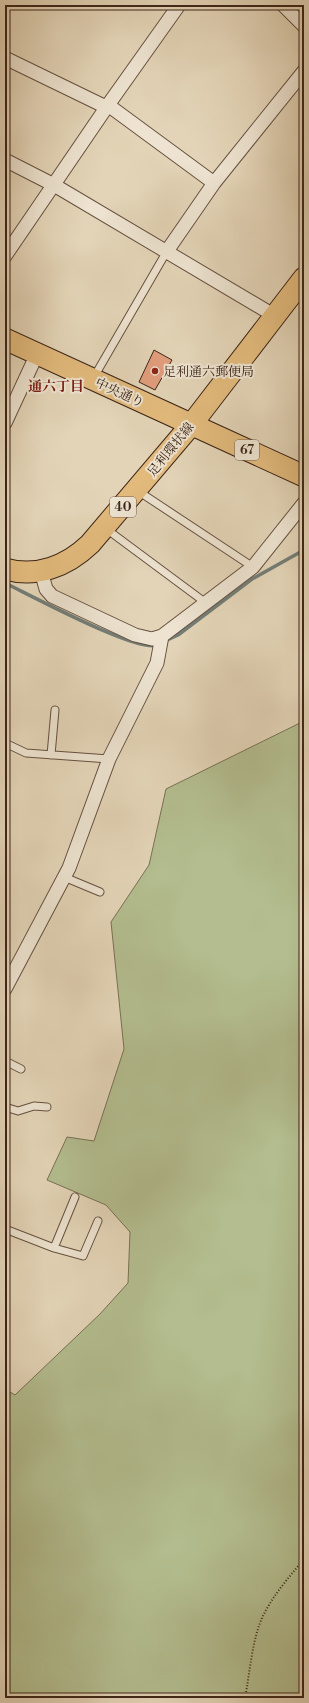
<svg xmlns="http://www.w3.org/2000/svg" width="309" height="1703" viewBox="0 0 309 1703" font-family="'Libre Bodoni','Noto Serif JP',serif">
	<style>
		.green { fill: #b3bd8f; stroke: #787154 }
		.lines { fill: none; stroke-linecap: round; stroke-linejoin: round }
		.stream { stroke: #737d77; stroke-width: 3.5 }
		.building { fill: #e29e7e; stroke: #3d2518 }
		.lane-casing { stroke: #665140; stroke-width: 9 }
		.street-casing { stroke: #665140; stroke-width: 15 }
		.primary-casing { stroke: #3d2518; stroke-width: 23 }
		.path { stroke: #3d2518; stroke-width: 2; stroke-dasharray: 1 2; stroke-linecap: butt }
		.lane { stroke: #ede3d0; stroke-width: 7 }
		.street { stroke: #ede3d0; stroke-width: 13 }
		.primary { stroke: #e2ba7c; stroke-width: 21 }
		.poi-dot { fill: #8f2418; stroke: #ede3d0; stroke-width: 1.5 }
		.labels { text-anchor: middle; stroke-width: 4; stroke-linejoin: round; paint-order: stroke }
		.shield { fill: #ede3d0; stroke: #725e4f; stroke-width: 1 }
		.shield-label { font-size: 12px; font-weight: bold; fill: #3d2518 }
		.poi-label { font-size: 13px; fill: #3d2518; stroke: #ede3d0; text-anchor: start }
		.street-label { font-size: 13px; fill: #3d2518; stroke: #ede3d0 }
		.neighbourhood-label { font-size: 14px; font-weight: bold; fill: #7a1f14; stroke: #ede3d0 }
	</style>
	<rect width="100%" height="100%" fill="#e3d4b7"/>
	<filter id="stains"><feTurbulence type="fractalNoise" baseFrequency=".005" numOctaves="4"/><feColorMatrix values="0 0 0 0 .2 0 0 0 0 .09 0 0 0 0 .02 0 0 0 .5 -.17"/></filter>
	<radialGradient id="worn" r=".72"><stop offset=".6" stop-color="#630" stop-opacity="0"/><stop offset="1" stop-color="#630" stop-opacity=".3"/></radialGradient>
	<path class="green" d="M304,721V1698H5V1389L15,1395L100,1314L128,1283L130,1232L106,1205L47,1180L67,1137L94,1141L124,1049L111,922L149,865L166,789Z"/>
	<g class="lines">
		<path class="stream" d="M5,583C28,594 139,654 158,645
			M165,641L178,635L252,579L304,550"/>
	</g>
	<path class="building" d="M154,350L172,360L155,390L139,382Z"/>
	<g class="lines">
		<g class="lane-casing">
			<path id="lane" d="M94,377L167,251
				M138,491L253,567
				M105,528L206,603
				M5,743L26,753L109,759
				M51,755L55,710
				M64,877L100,892
				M5,1061L21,1069
				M5,1107L18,1111L34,1106L47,1107
				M5,1229L54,1248L83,1256L98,1221
				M54,1248L75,1197"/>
		</g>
		<g class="street-casing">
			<path id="street" d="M283,5L304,26
				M5,58L106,107
				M108,105L214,183
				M5,160L54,185L275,316
				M167,251L214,183L304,71
				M5,256L108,105L179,5
				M5,423L37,354
				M41,571L46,589L52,596L135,635L152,639L162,636L253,567L304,503
				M5,989L69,868L109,759L157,663L162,636"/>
		</g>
		<g class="primary-casing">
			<path id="primary" d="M5,339L304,476
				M5,569C37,578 67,566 90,544L191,425L304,278"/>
		</g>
		<path class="path" d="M245,1698C250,1673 252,1637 264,1614C274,1594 290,1576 304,1559"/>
		<use href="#lane" class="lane"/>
		<use href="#street" class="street"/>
		<use href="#primary" class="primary"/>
	</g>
	<circle class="poi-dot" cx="155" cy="371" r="4"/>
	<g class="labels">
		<g class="shield">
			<rect x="235" y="440" width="24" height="20" rx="3"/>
			<rect x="110" y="497" width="26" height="20" rx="3"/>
		</g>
		<g class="shield-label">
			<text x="247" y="454">67</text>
			<text x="123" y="511">40</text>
		</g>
		<g class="poi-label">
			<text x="163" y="376">足利通六郵便局</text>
		</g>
		<g class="street-label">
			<text transform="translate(120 392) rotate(25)" y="5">中央通り</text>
			<text transform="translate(170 449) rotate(-51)" y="5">足利環状線</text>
		</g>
		<g class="neighbourhood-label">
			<text x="56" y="391">通六丁目</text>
		</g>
	</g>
	<rect width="309" height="1703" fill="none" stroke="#e3d4b7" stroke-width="20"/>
	<rect x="6" y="6" width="297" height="1691" fill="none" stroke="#3d2518" stroke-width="2"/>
	<rect x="10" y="10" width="289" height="1683" fill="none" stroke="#3d2518"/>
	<rect width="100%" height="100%" filter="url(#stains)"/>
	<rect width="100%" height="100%" fill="url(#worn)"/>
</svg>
